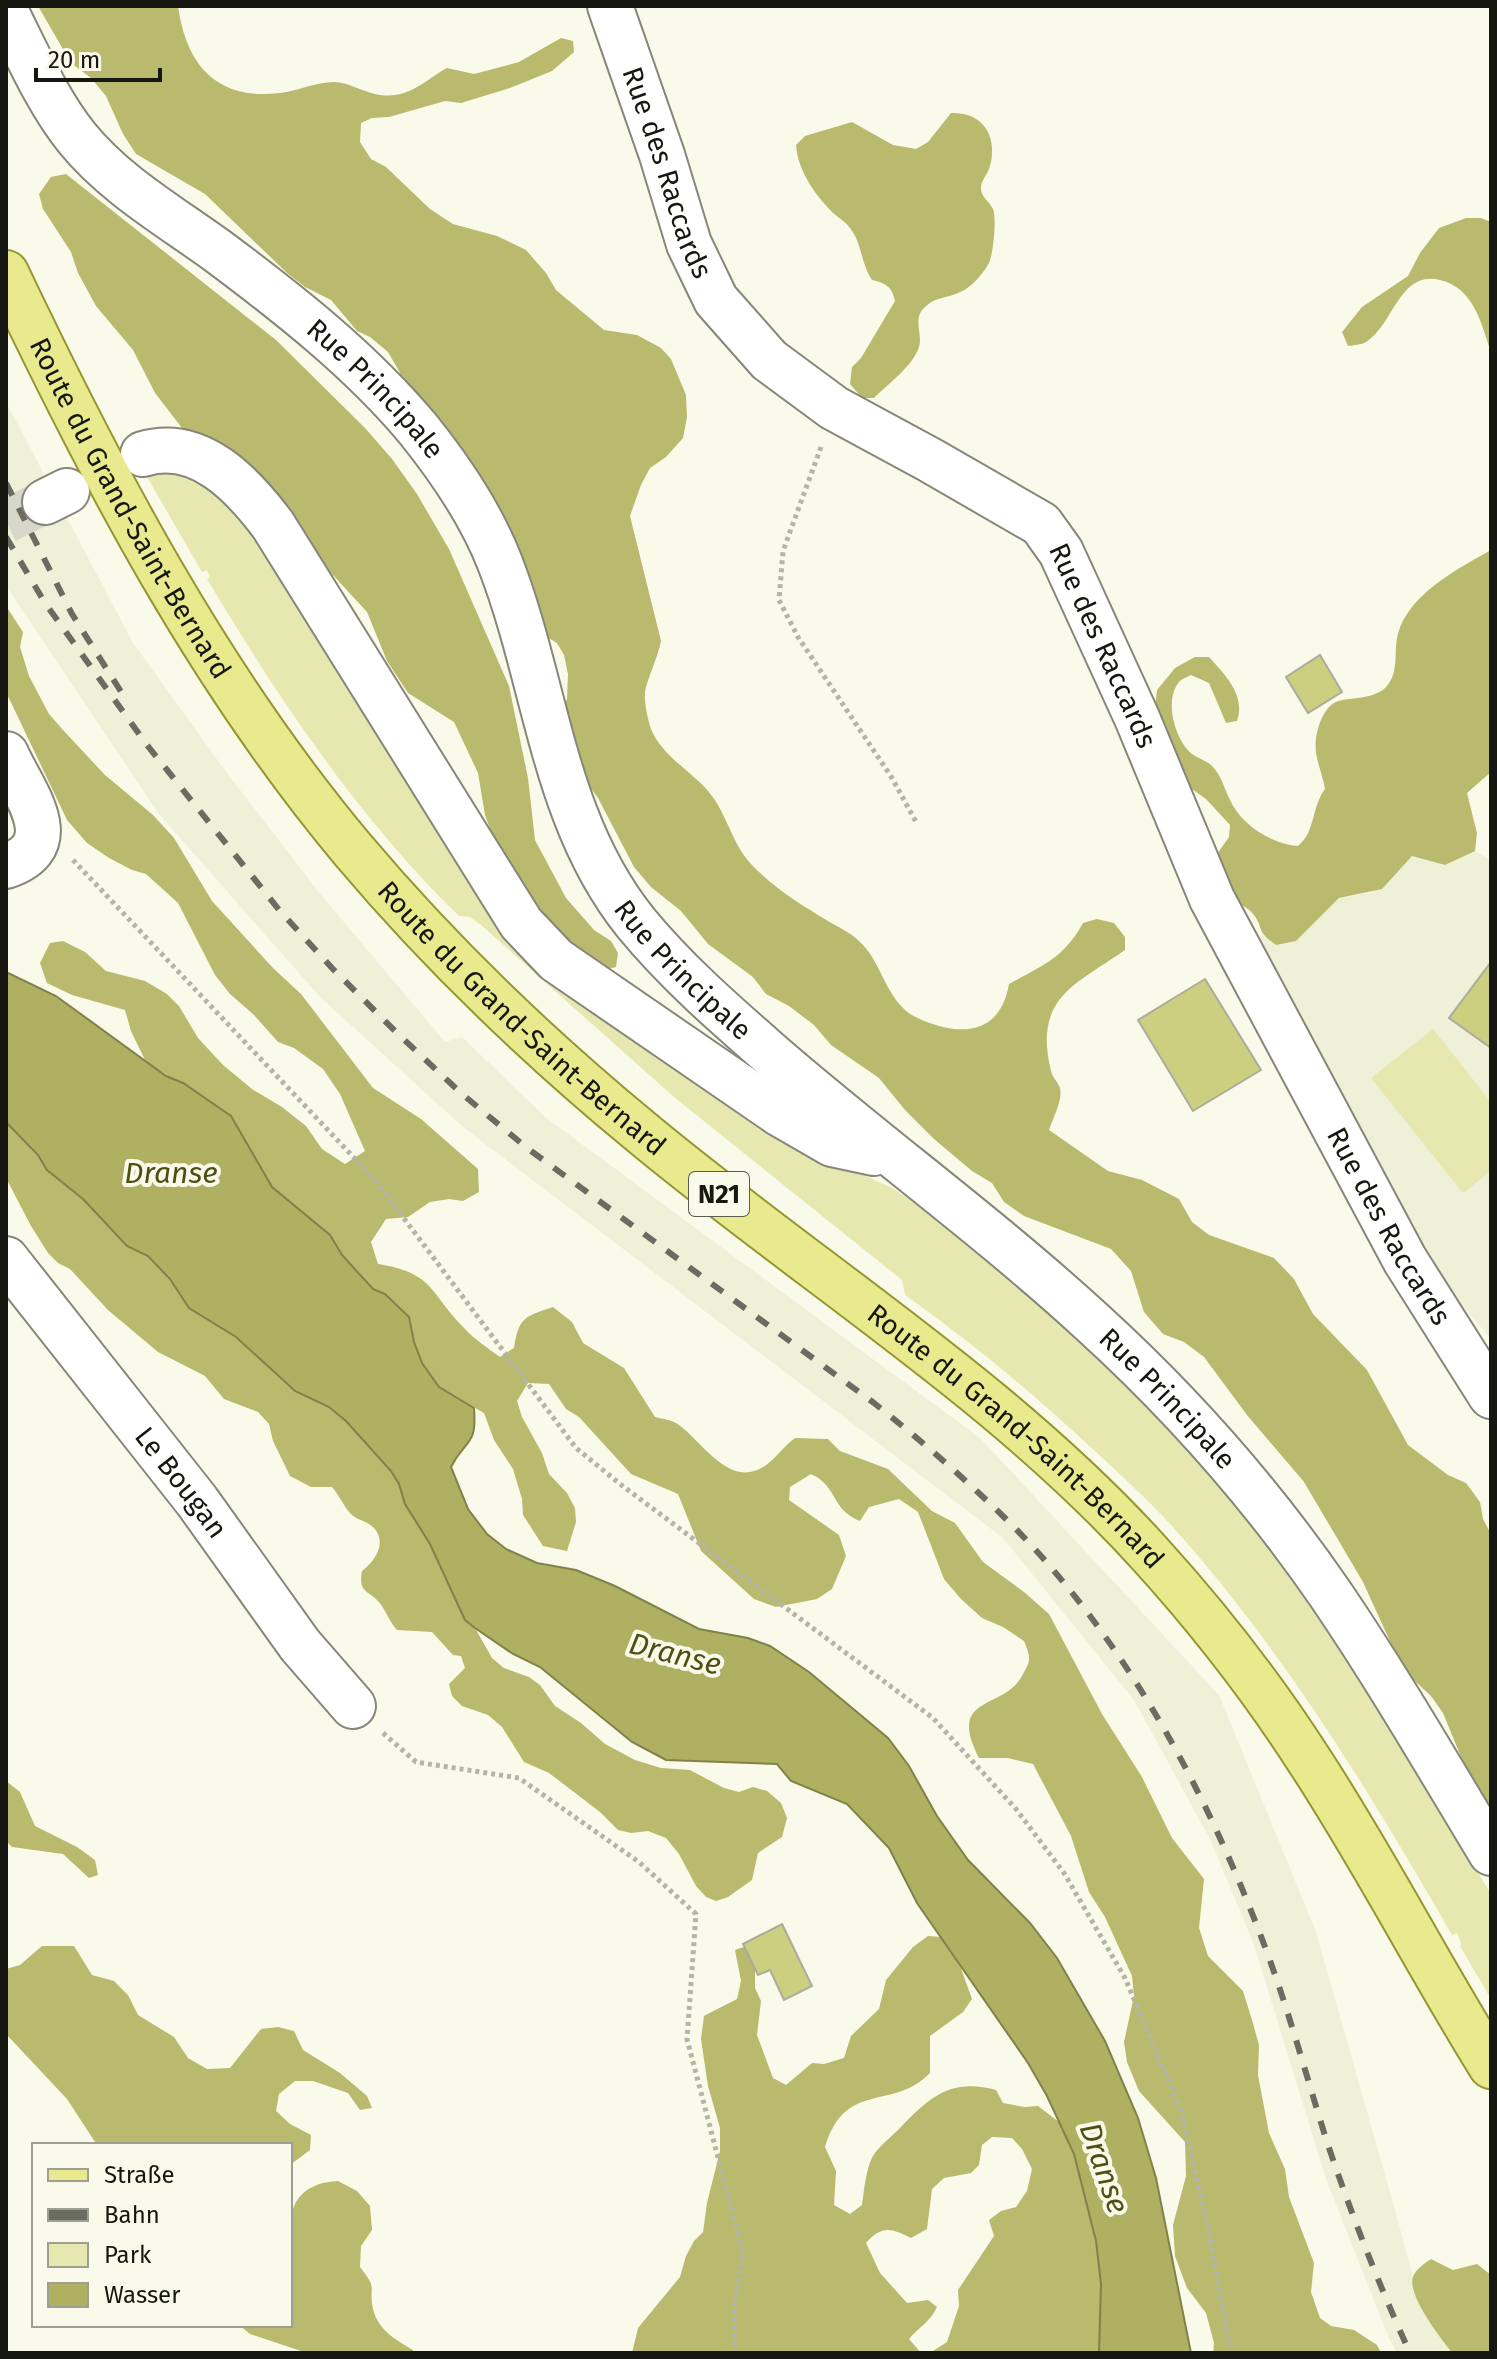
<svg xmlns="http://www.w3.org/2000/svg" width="1497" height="2359" viewBox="0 0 1497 2359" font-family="'Fira Sans',sans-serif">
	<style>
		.built { fill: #eff0d8 }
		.green { fill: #e6e8b0 }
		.forest { fill: #b9ba6d }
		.water { fill: #afb062; stroke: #81824a; stroke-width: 2 }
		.building { fill: #cdcf80; stroke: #abac9c; stroke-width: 2 }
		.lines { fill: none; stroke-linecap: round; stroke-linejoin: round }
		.minor-tunnel { stroke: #d7d8c9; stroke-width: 44; stroke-dasharray: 44 22; stroke-linecap: butt }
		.minor-casing { stroke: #868779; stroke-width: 48 }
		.major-casing { stroke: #959631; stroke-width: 48 }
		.path { stroke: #b4b5a8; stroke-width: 5; stroke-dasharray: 4 4; stroke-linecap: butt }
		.minor { stroke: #fff; stroke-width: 44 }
		.major { stroke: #e9e98e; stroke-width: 44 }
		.rail { stroke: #6a6b61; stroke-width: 6; stroke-dasharray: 14 14; stroke-linecap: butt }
		.labels { text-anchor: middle; stroke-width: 8; stroke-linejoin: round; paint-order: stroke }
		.shield { fill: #f9faea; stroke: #5a5b52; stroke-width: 2 }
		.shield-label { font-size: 26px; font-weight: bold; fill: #161711 }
		.street-label { font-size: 28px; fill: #161711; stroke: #f9faea }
		.water-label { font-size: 30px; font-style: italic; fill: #4f4f14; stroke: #f9faea }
	</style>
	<rect width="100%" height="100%" fill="#f9faea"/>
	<path class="built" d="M6,402L133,643L227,773L317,890L445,1042L462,1037L545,1117L980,1438L1219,1695L1316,1932L1395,2210L1413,2277V2290L1423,2311L1452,2353H1397L1389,2338L1326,2179L1254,1945L1211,1841L1134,1700L1003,1538L463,1127L320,997L159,814L6,586Z
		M1475,851L1491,860V1339L1403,1236L1259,955L1261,934L1276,945L1296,941L1339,898L1369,893L1412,856L1445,865Z"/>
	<path class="green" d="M160,465L227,488L464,855L849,1168L892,1188L912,1201L1065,1325L1155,1413L1191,1451L1282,1564L1361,1680L1491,1894V1999L1460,1946L1461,1943L1457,1933L1452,1935C1371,1794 1287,1656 1179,1534C1154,1505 1125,1479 1097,1453C1036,1396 973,1343 905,1295L902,1280L674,1097L481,925L470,917L459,916C358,818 279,699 207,579L210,577L207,570L202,572L143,470Z
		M1433,1029L1491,1102V1171L1463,1193L1371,1078Z"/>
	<path class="forest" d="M38,6H178C186,65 217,101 280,93C297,91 316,82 334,82C348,82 361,91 375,94C407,101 422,82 447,68L474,74L519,62L561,38L573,41L574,52L552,71L510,88L461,103L445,101L389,117L372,118L361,123L360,142L371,159L386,167L430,209L453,224L497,236L526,250L546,273L556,290L604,330L637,335L661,348L671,359L686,395L687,417L683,438L666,457L650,468L641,485L630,516L661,641C658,657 646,682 645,693C644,702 648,720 651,729C662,756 690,770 708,791C727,813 731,842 751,864C774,888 800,904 828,921C838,927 851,933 859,941C879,959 883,987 902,1007C911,1017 926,1022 939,1026C976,1036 1002,1024 1009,984C1043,965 1063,959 1083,923L1097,919L1114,923L1125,937V950C1075,985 1033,998 1051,1071C1052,1077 1058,1082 1060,1088C1063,1100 1053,1118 1049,1130L1108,1171L1142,1180L1179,1199L1192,1222L1209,1235L1274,1258L1294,1279L1313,1314L1367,1370L1408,1445L1448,1475L1466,1483L1480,1502L1483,1519L1491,1534V1808L1470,1779L1443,1713L1431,1696L1403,1670L1363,1582L1304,1482L1247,1415L1204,1357L1184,1342L1163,1334L1144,1312L1131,1271L1111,1249L1024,1216L1004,1202L992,1183L972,1171L934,1139L905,1110L879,1078L831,1045L814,1025L789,1006L766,994L753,977L708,944L681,911L651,887L634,867L598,798L574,765L561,714L567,699L568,674L564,655L557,643L540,633L526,571L510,530L409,398L399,371L388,352L370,337L357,331L331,300L305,287L287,273L205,194L136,154L123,134L106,96L91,78L71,63Z
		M951,113C983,112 998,136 990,166C988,174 981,180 981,188C981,197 989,201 993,209C997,219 993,254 989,263C983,274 970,289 958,293C947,298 935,297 925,307C912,318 923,334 919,347C913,366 888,384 874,398H862L850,384L852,367L861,358L895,301C892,287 886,283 872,280C861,264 862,243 850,228C845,221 837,217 831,211C814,193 798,171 796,145L805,136L852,122L893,145L916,149L928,142Z
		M66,174L276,340L365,428L392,459L417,494L449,549L509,686L528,778L535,840L566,898L594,930L611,941L618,953L616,967L600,971L548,932L497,848L485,815L478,773L454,722L408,693L387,661L367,612L285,523L222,448L182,428L155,393L133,350L96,306L78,273L71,252L43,209L39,194L51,177Z
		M1466,218H1481L1491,222V352C1481,323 1474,288 1440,280C1399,270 1394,325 1366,342C1361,345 1354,345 1348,346L1342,332L1362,307L1408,276L1420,253L1439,228Z
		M1491,550V772L1467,793L1477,833L1475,851L1445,865L1412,856L1382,889L1339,898L1296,941L1276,945C1255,930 1265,931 1254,915C1247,905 1231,900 1220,896L1210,864L1229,837L1230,825L1206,799L1182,782L1153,727L1157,690L1175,668L1195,657H1209C1225,675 1246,695 1237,721L1226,723L1209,683L1191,675C1188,677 1183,678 1180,681C1163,699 1175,740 1192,754C1199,759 1208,761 1213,767C1222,777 1224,788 1230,800C1241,825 1272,844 1298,846C1316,831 1311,808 1325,789C1323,777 1318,765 1316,753C1314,737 1320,712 1334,703C1340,699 1351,699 1358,698C1367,697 1380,694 1386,687C1400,672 1393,651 1398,634C1408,595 1457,569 1491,550Z
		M6,606L23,632L20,647L29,676L49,714L63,730L105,775L153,815L174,838L212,901L273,968L301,994L373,1088L421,1119L478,1169L479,1192L463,1201L449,1199L430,1202L408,1217L386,1219L371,1242L378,1264C435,1273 429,1293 465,1329C475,1340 488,1348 500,1357L514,1348C519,1317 524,1317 553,1307L572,1322L583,1343L624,1368L655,1417C663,1419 673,1420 679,1425C700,1440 726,1483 757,1470C773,1464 781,1448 795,1438L828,1439L840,1451L888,1469L932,1511L955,1523L983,1562L1024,1592L1049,1614L1102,1714L1142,1777L1172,1838L1204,1879L1199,1928L1208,1956L1243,1991L1252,2020L1259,2045L1258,2075L1269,2133L1285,2169L1289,2197L1314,2263L1311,2292L1320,2318L1331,2326L1354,2330L1377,2345L1381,2353H1213L1214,2343L1206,2313L1187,2288L1175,2256L1173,2225L1186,2176L1185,2142L1139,2091L1127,2062L1124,2042L1134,1996L1132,1976L1105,1917L1089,1892L1071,1836L1033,1764L1008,1758H979C945,1692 1007,1712 1024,1672C1026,1668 1029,1664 1029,1660C1030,1655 1026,1646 1024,1641L1003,1627L982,1618L960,1598L944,1579L918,1512L899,1499L869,1507L860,1521C830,1509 839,1487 811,1474L790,1487L789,1500L839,1535L846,1556L832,1589L817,1599L776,1607L754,1599L701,1551L678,1494L631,1474L579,1417L566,1409L549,1384L528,1383L517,1401L522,1417L542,1453L549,1474L567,1493L575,1508L576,1522L567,1551L543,1546L523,1515L522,1499L513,1469L494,1440L484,1413L439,1387L422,1363L414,1342L409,1317L385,1294L373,1290L342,1255L330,1235L272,1187L231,1116L146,1062L131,1031L125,1010L72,995L47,983L40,963L50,943L63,941L85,952L106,971L145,981L167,994L179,1006L198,1038L223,1065L252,1089L282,1107L306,1126L322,1149L345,1164L365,1151L340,1094L323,1069L294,1048L278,1042L254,1015L230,994L215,975L178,903L146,874L132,870L109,858L87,843L67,820L6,692Z
		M6,1122L38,1155L47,1170L83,1199L127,1246L148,1256L170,1279L189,1308L236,1337L295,1391L329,1407L346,1421L391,1471L399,1484L405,1504L430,1544L465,1619L475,1628L492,1658L504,1668L529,1677L540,1685L555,1706L581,1723L605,1744L635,1760L661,1768L690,1770L724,1788L739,1792L753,1787L767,1791L781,1803L787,1818L782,1837L758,1853L752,1880L728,1897L716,1901L706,1897L696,1886L679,1854L666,1838L648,1831L631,1833L618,1830L600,1812L549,1773L524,1762L502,1727L488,1715L462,1706L452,1696L449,1684L465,1668L461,1656L453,1655L432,1632L397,1630C389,1621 385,1609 379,1602C368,1590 358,1593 362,1571C375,1561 388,1542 373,1527C367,1521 356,1520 350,1513C343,1505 339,1495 332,1487H311L290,1476L273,1441L269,1424L258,1412L224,1399L205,1376L158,1352L108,1310L70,1269L58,1263L48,1253L31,1226L6,1178Z
		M6,1781L20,1792L35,1826L77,1847L95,1860L98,1875L89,1878L63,1854L12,1847L6,1841Z
		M928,1936L941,1937L954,1949L972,1999L963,2012L930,2036V2073C892,2112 846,2079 825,2147L836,2171L834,2205L850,2214L862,2205C864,2191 866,2168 873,2156C879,2146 891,2137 899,2129C930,2097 950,2078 996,2090L1003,2103L1024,2107L1038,2106L1059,2122L1074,2154L1096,2241L1101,2284L1099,2353H930L947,2342L959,2306L958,2290L994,2236L989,2220L1001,2211L1016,2207L1027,2191L1032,2169L1022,2149L1012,2138L992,2137L982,2145L979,2165L971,2173L944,2178L932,2189L927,2229L911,2238C891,2228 882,2225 866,2243L880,2273L907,2303L928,2300L937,2307C930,2322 919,2327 909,2339L921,2353H632L638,2328L680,2277L686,2256L694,2241L703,2232L707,2203L720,2151V2128L708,2086L701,2039L704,2016L737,1999L741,1981L735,1950L747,1946L755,1950V1988L761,2001L757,2035L773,2078L786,2085L812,2063L824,2064L844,2058L851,2036L879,2009L886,1980L913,1947Z
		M42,1946H74L92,1975L114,1981L128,1995L138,2015L174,2037L188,2058L207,2069L230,2068L261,2029L278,2027L294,2031L303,2050L340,2073L367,2096L372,2108L360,2110L348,2093L313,2081H295L279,2094L276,2111L290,2124L311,2135L310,2150L290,2165V2145H97L67,2099L6,2034V1969L20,1965Z
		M338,2181L357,2191L370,2206L372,2230L361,2246L360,2267C379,2291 368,2285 373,2309C378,2330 396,2340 413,2350V2353H307L250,2334L239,2325H290C290,2298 284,2222 296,2202C306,2186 322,2182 338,2181Z
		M1431,2259L1453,2270L1477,2264L1491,2275V2353H1452C1441,2338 1407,2296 1413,2277C1415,2270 1425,2263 1431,2259Z"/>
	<path class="water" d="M6,972L56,996L166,1076L183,1083L231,1116L272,1187L330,1235L342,1255L373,1289L385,1294L409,1317L414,1342L422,1363L439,1387L474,1408C477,1447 466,1438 451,1467L468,1509L487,1534L506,1549L537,1563L576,1570L615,1586L699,1629L748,1638L770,1646L809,1672L888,1738L909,1766L937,1816L968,1860L1030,1923L1057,1958L1105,2041L1138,2118L1156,2178L1191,2353H1099L1101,2284L1096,2241L1074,2154L1047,2096L1028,2063L917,1903L889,1848L847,1804L791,1781L777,1764L666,1760L632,1742L540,1667L513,1654L475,1628L465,1620L430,1544L405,1504L399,1484L391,1471L346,1421L329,1407L295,1391L236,1337L189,1308L170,1279L148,1256L127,1246L83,1199L47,1170L38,1155L6,1122Z"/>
	<path class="building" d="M1320,655L1342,692L1308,713L1286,677Z
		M1491,962V1048L1449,1018Z
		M1205,979L1261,1070L1193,1111L1138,1020Z
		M782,1924L812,1986L784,2000L770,1970L758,1975L743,1944Z"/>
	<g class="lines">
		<path class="minor-tunnel" d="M6,521L45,502"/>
		<g class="minor-casing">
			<g id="minor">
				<path id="s1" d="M610,6L662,155L689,244L716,300L769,360L834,408L930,460L1041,524L1061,552L1137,718L1212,899L1405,1260L1491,1396"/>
				<path id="s2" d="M6,12C27,54 48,102 77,138C115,185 171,217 219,252C290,305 361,361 418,429C451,470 481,514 500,563C547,684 552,819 636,923C677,973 727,1016 775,1058C879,1148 991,1229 1092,1322C1181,1403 1263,1496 1331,1595C1388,1679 1439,1767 1491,1853"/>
				<path d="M143,454C199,437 243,485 273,525L521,923L556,960L780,1114L832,1144L874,1153"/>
				<path d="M45,502L67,491"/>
				<path d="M6,754C22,791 69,845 6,866"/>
				<path id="s3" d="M6,1259L197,1501L300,1645L353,1706"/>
			</g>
		</g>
		<g class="major-casing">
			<g id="major">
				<path id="s4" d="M6,273C102,475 208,677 353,850C439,952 537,1046 640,1131C809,1272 1002,1390 1150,1554C1209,1619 1262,1687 1309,1760C1374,1859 1428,1965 1491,2066"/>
			</g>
		</g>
		<path class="path" d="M821,447L783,551L779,600L798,637L892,778L916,822
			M73,860L376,1181L576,1448L620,1484L933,1718L1016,1809L1064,1873L1125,1978L1181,2110L1208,2228L1231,2353
			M383,1733L416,1762L519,1778L639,1862L696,1914L687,2039L743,2253L734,2309L735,2353"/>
		<use href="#minor" class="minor"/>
		<use href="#major" class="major"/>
		<path class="rail" d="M6,483L72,614L125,698
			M6,537L45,603L147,745L280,911L332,968L397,1033L462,1094L527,1148L874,1403C923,1442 970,1483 1014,1527C1131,1647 1211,1800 1268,1955C1291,2018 1308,2082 1328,2145C1352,2216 1379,2285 1410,2353"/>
	</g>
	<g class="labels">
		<rect class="shield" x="689" y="1172" width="60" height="44" rx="6"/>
		<g class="shield-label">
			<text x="719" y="1203">N21</text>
		</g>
		<g class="street-label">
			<text dy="10" stroke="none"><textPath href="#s1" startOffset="176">Rue des Raccards</textPath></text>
			<text dy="10" stroke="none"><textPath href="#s2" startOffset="536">Rue Principale</textPath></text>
			<text dy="10" stroke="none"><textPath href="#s4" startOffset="266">Route du Grand-Saint-Bernard</textPath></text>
			<text dy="10" stroke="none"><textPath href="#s1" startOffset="848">Rue des Raccards</textPath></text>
			<text dy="10" stroke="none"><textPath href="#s2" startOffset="1206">Rue Principale</textPath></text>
			<text dy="10" stroke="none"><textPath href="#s4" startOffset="914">Route du Grand-Saint-Bernard</textPath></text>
			<text dy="10" stroke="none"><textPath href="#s1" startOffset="1496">Rue des Raccards</textPath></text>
			<text dy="10" stroke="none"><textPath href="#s2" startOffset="1854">Rue Principale</textPath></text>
			<text dy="10" stroke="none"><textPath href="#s4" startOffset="1562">Route du Grand-Saint-Bernard</textPath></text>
			<text dy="10" stroke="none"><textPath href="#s3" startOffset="284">Le Bougan</textPath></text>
		</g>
		<g class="water-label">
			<text x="171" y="1183">Dranse</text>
			<text transform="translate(675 1654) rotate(14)" y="10">Dranse</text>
			<text transform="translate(1104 2168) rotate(71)" y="10">Dranse</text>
		</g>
	</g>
	<rect width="1497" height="2359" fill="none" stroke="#161711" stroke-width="16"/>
	<rect x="32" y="2143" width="260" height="184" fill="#f9faea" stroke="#9e9f93" stroke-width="2"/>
	<rect x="48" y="2169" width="40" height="12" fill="#e9e98e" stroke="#9e9f93" stroke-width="2"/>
	<text x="104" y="2183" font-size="24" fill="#161711">Straße</text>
	<rect x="48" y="2209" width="40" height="12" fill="#6a6b61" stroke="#9e9f93" stroke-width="2"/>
	<text x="104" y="2223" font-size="24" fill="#161711">Bahn</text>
	<rect x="48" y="2243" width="40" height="24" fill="#e6e8b0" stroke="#9e9f93" stroke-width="2"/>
	<text x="104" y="2263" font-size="24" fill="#161711">Park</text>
	<rect x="48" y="2283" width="40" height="24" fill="#afb062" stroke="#9e9f93" stroke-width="2"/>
	<text x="104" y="2303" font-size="24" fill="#161711">Wasser</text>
	<path d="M36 68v12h124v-12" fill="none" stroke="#161711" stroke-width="4"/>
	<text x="48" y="68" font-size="24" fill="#161711" stroke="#f9faea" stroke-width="6" paint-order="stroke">20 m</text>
</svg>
